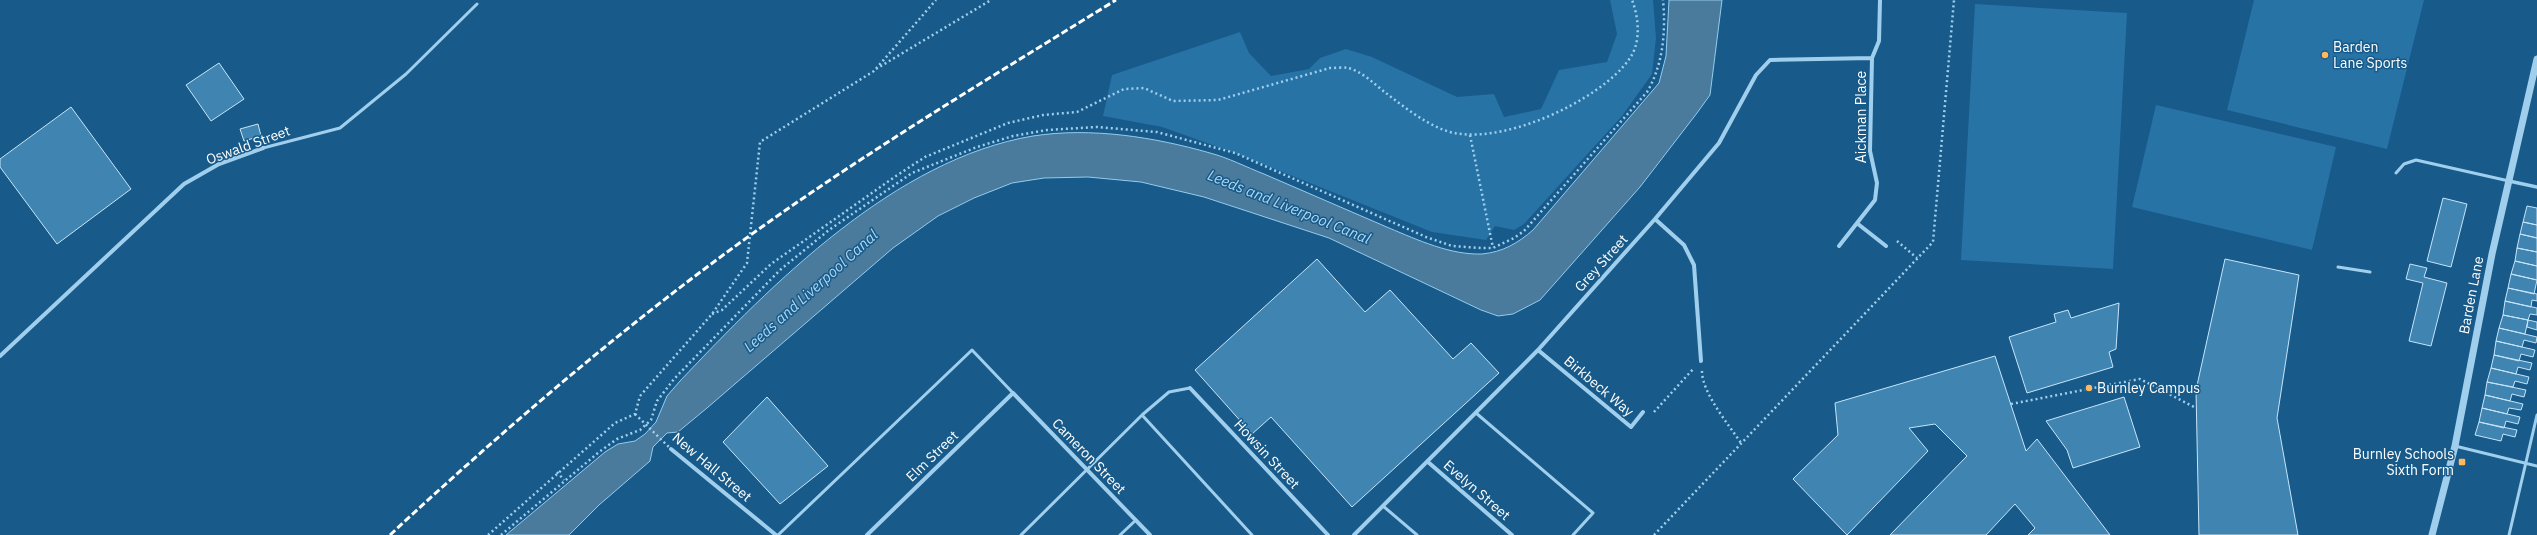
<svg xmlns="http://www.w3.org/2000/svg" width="2537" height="535" viewBox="0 0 2537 535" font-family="'IBM Plex Sans',sans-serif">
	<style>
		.green { fill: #2773a6 }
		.water { fill: #4a7b9d; stroke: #92ccf0 }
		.building { fill: #4084b2; stroke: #c6e5fa }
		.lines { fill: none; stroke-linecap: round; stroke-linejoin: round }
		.path { stroke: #a0cfee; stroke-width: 2.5; stroke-dasharray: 2 3; stroke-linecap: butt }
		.service { stroke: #a0cfee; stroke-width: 3 }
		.pedestrian { stroke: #a0cfee; stroke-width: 3.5 }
		.minor { stroke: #a0cfee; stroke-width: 4 }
		.tertiary { stroke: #a0cfee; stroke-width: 7 }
		.rail { stroke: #fff; stroke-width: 3; stroke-dasharray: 7 3; stroke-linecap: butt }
		.path-bridge { stroke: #a0cfee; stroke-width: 2.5; stroke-dasharray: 2 3; stroke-linecap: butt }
		.poi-dot { fill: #ffb85d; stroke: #185a89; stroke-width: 1.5 }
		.labels { text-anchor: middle; stroke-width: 3; stroke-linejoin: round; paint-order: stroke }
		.poi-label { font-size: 14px; fill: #fff; stroke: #185a89; text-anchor: start }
		.street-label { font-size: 14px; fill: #fff; stroke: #185a89 }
		.water-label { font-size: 15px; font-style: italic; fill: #acd8f5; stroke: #185a89 }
	</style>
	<rect width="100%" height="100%" fill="#185a89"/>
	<path class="green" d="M1610,0H1653L1656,38L1652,74L1622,116L1524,224L1514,230L1495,226L1486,240L1432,232L1235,153L1162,127L1103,116L1112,75L1240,32L1249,53L1271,76L1309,69L1320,58L1346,49L1372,57L1457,97L1494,94L1504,117L1541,109L1559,70L1607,62L1617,34Z
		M2254,0H2424L2387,149L2227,110Z
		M1975,4L2127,13L2113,269L1961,260Z
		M2156,105L2336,147L2312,250L2132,207Z"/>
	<path class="water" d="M1669,0H1722L1710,95L1697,113L1640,187L1540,300L1513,314L1498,316L1481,310L1329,238L1204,197L1141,182L1088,177L1044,178L1012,183L974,198L938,216L893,248L707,408L678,432L667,433L653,447L650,461L599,505L569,535H506L605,452L618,444L635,441L645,434L656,422L667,396L680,381C772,284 895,159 1033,136C1091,127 1154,137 1210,153C1229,158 1246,167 1264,174C1306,192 1347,210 1389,228C1418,240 1450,255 1482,254C1503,252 1518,243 1533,230L1659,83L1666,56Z"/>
	<path class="building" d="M219,63L244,99L211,121L186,85Z
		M71,107L131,189L57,244L0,167V159Z
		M258,124L261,136L244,141L240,129Z
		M2443,198L2467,204L2451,267L2427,261Z
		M2527,206L2537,208V225L2523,222Z
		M2523,222L2537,225V238L2520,234Z
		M2520,234L2537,238V252L2517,248Z
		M2517,248L2537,252V266L2515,261Z
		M1317,259L1365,312L1390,290L1453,359L1471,343L1499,373L1352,507L1271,417L1252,434L1195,370Z
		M2225,259L2299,275L2277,418L2298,535H2199L2196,390Z
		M2515,261L2537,266V280L2511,274Z
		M2410,264L2427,268L2424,277L2447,283L2431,346L2409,341L2423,283L2406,279Z
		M2511,274L2537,280L2534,294L2508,288Z
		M2508,288L2537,294V301L2532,300L2531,307L2505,301Z
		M2505,301L2537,308V315L2530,314L2528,320L2503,315Z
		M2119,303L2116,349L2109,352L2113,367L2027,393L2009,337L2056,322L2054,314L2068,310L2071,318Z
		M2503,315L2528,320L2525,334L2499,328Z
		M2528,320L2537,322V330L2527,327Z
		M2499,328L2537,337L2536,343L2524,340L2522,347L2496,341Z
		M2496,341L2535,350L2533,357L2521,354L2519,361L2494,355Z
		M2494,355L2532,363L2530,370L2518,367L2516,374L2491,368Z
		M1995,356L2026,451L2037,439L2110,535H2028L2035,528L2015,504L1986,535H1890L1967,456L1935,424L1909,428L1928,451L1847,535L1793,479L1838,435L1835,403Z
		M2491,368L2529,377L2527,384L2515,381L2513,387L2487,382Z
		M2487,382L2526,390L2524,397L2512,394L2510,401L2485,395Z
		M2485,395L2523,404L2521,410L2509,408L2507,414L2482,408Z
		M767,397L828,466L780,504L723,442Z
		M2124,397L2140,447L2073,468L2067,450L2046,421Z
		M2482,408L2520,417L2518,424L2506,421L2504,428L2479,422Z
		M2479,422L2517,430L2515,437L2503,434L2501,441L2475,435Z"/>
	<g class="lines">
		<path class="path" d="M876,69L991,0
			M1470,135L1493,248
			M1897,241L1917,258
			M712,314L722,310L771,264L896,176L925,157L1008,123L1043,115L1077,112L1124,89L1144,88L1173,101L1218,100L1330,68C1336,68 1343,67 1348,68C1362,71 1375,85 1386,93C1404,107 1423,122 1444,130C1495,150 1601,101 1630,58C1641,42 1639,18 1632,0
			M1702,371C1702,393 1729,425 1741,443
			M2011,404L2140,379L2196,408
			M1654,412L1694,368
			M557,472L564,480
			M488,535L615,423L635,414L640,396L712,314L747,263L760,142L874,71L936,0
			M501,535L599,452L617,439L640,430L651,420L657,401L674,379L780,270L829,230L912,173L977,147L1013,136L1047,130L1097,127L1157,132L1235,153L1426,237L1452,246L1481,248H1493L1514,238L1524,231L1647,92C1663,65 1666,32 1663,0
			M1654,535L1933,242L1954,0"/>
		<path class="service" d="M263,148L340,128L406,74L477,4
			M2396,173L2404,164L2416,160L2509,181
			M2338,267L2370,272
			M1476,413L1593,513L1573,535
			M1142,415L1252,535
			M2455,446L2537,466
			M1383,506L1417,535
			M778,535L972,350L1013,393
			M1021,535L1142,415L1169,392L1190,388
			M1120,535L1136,520
			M2509,535L2537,415"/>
		<path class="pedestrian" d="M2509,181L2537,187"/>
		<path class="minor" d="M1655,219L1684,245L1694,265L1701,361
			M1858,224L1886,246
			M1839,246L1875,200L1877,183L1870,151L1872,58L1879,41L1880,0
			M1538,350L1631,427L1643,412
			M0,356L184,184L219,164L263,148
			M1190,388L1328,535
			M671,449L776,535
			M1428,462L1512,535
			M867,535L1013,393L1150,535
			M1354,535L1538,350L1655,219L1719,143L1756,75L1770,60L1872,58"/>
		<path class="tertiary" d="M2432,535L2455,446L2492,254L2537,59"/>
		<path class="rail" d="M390,535C514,420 644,309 783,212C891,137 1004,69 1116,0"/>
		<path class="path-bridge" d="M635,414L671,449"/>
	</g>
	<g class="poi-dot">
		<circle cx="2325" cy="55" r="4"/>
		<circle cx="2089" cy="388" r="4"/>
		<rect x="2458" y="458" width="8" height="8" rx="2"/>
	</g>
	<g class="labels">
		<g class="poi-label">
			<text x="2333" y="52">Barden<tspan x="2333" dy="16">Lane Sports</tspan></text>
			<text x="2097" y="393">Burnley Campus</text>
			<text x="2454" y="459" text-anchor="end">Burnley Schools<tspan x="2454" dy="16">Sixth Form</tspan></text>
		</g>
		<g class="street-label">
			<text transform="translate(1861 117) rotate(-90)" y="5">Aickman Place</text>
			<text transform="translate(248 145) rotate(-20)" y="5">Oswald Street</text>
			<text transform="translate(1601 263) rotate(-48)" y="5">Grey Street</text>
			<text transform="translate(2471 295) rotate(-79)" y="5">Barden Lane</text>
			<text transform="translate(1599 386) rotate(40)" y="5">Birkbeck Way</text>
			<text transform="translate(1267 454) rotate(47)" y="5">Howsin Street</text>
			<text transform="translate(932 456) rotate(-44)" y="5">Elm Street</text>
			<text transform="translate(1089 456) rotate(46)" y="5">Cameron Street</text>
			<text transform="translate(712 467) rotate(40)" y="5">New Hall Street</text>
			<text transform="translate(1477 490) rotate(41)" y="5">Evelyn Street</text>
		</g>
		<g class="water-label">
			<text transform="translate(1289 207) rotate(22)" y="5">Leeds and Liverpool Canal</text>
			<text transform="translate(811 291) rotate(-42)" y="5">Leeds and Liverpool Canal</text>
		</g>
	</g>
</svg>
